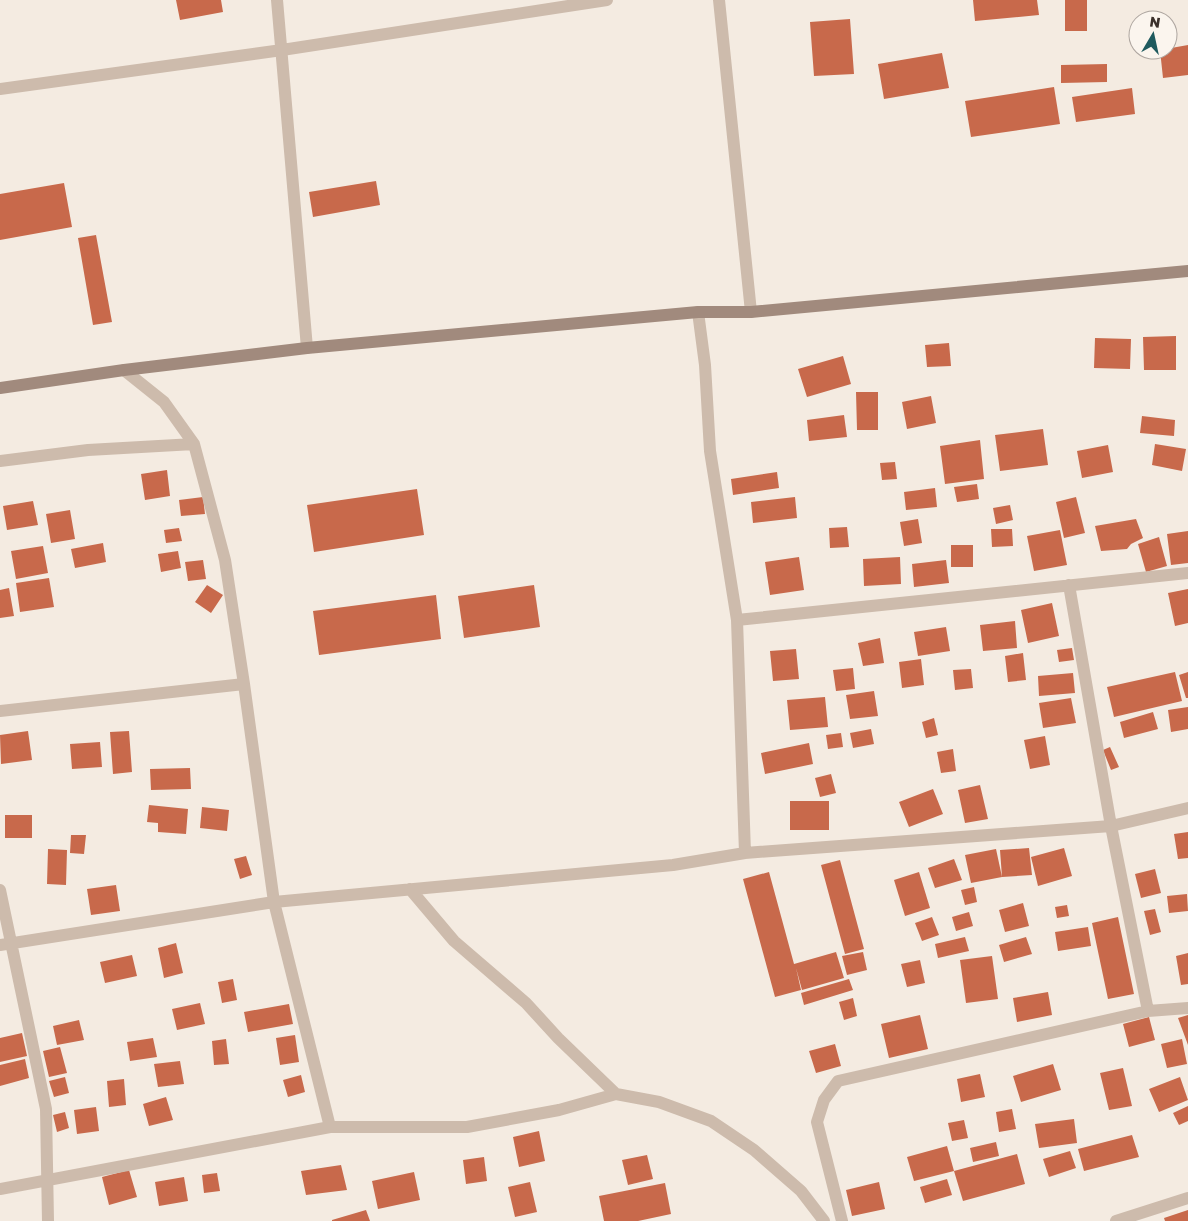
<svg xmlns="http://www.w3.org/2000/svg" width="1188" height="1221" viewBox="0 0 1188 1221" font-family="'Golos Text',sans-serif">
	<style>
		.building { fill: #c8694b }
		.lines { fill: none; stroke-linecap: round; stroke-linejoin: round }
		.street { stroke: #cdbbac; stroke-width: 12 }
		.secondary { stroke: #a18a7d; stroke-width: 12 }
	</style>
	<rect width="100%" height="100%" fill="#f4ebe1"/>
	<path class="building" d="M176,0H221L223,12L180,20Z
		M973,0H1037L1039,15L975,21Z
		M1065,0H1087V31H1065Z
		M850,19L854,74L814,76L810,22Z
		M1188,45V75L1163,78L1160,50Z
		M942,53L949,88L884,99L878,64Z
		M1107,64V82L1061,83V65Z
		M1054,87L1060,124L971,137L965,101Z
		M1132,88L1135,114L1076,122L1072,97Z
		M376,181L380,205L313,217L309,192Z
		M64,183L72,227L0,240V194Z
		M96,235L112,322L93,325L78,238Z
		M1176,336V370H1144L1143,337Z
		M1095,338L1131,339L1130,369L1094,368Z
		M949,343L951,366L927,367L925,345Z
		M843,356L851,384L807,397L798,369Z
		M856,392H878V430H857Z
		M931,396L936,423L907,429L902,402Z
		M844,415L847,437L809,441L807,420Z
		M1142,416L1175,420L1174,436L1140,433Z
		M1043,429L1048,465L1000,471L995,435Z
		M980,440L984,479L945,484L940,446Z
		M1155,444L1186,449L1182,471L1152,465Z
		M1108,445L1113,472L1082,478L1077,451Z
		M895,462L897,479L882,480L880,463Z
		M167,470L170,496L145,500L141,474Z
		M777,472L779,488L733,495L731,479Z
		M977,484L979,499L957,502L954,487Z
		M935,488L937,507L906,510L904,492Z
		M417,489L424,535L314,552L307,505Z
		M203,497L205,514L181,516L179,500Z
		M795,497L797,518L753,523L751,502Z
		M1076,497L1085,533L1064,538L1056,502Z
		M33,501L38,525L7,530L3,506Z
		M1010,505L1013,520L996,524L993,508Z
		M70,510L75,539L51,543L46,514Z
		M918,519L922,543L904,546L900,522Z
		M1136,519L1143,538L1131,544L1127,549L1101,551L1095,526Z
		M847,527L849,547L830,548L829,528Z
		M179,528L182,541L166,543L164,530Z
		M991,529H1012L1013,546L992,547Z
		M1060,530L1067,565L1034,571L1027,536Z
		M1188,531V563L1171,565L1167,534Z
		M1159,537L1167,566L1146,572L1138,544Z
		M103,543L106,562L75,568L71,549Z
		M951,545H973V567H951Z
		M43,546L48,573L16,579L11,551Z
		M178,551L181,568L161,572L158,554Z
		M799,557L804,590L770,595L765,562Z
		M900,557L901,584L864,586L863,559Z
		M203,560L206,579L188,581L185,562Z
		M946,560L949,583L914,587L912,564Z
		M49,578L54,607L20,612L16,583Z
		M207,585L223,595L211,613L195,602Z
		M534,585L540,627L464,638L458,596Z
		M9,588L14,616L0,618V590Z
		M1188,589V623L1175,626L1168,593Z
		M436,595L441,639L319,655L313,611Z
		M1052,603L1059,636L1028,643L1021,610Z
		M1015,621L1017,648L983,651L980,625Z
		M946,627L950,651L918,656L914,632Z
		M880,638L884,663L863,666L858,643Z
		M1072,648L1074,660L1059,662L1057,650Z
		M796,649L799,679L773,681L770,651Z
		M1023,653L1026,680L1008,682L1005,656Z
		M921,659L924,685L902,688L899,662Z
		M853,668L855,689L836,691L833,670Z
		M971,669L973,688L955,690L953,670Z
		M1175,672L1182,701L1114,717L1107,687Z
		M1188,672V698H1186L1179,675Z
		M1073,673L1075,693L1039,696L1038,676Z
		M874,691L878,716L850,719L846,695Z
		M825,697L828,727L790,730L787,700Z
		M1071,698L1076,723L1043,728L1039,703Z
		M1188,707V729L1171,732L1168,710Z
		M1153,712L1158,729L1124,738L1120,722Z
		M934,718L938,735L926,738L922,722Z
		M871,729L874,744L853,748L850,733Z
		M28,731L32,760L1,764L0,735Z
		M129,731L132,772L113,774L110,732Z
		M841,733L843,747L828,749L826,735Z
		M1045,736L1050,765L1030,769L1024,740Z
		M100,742L102,767L72,769L70,744Z
		M809,743L813,764L765,774L761,753Z
		M1110,747L1119,767L1111,770L1103,750Z
		M953,749L956,771L941,773L937,752Z
		M190,768L191,789L151,790L150,769Z
		M831,774L836,793L820,797L815,778Z
		M980,785L988,819L965,823L958,790Z
		M933,789L943,814L909,827L899,802Z
		M790,801H829V830H790Z
		M149,805L188,809L186,834L158,832V823L147,822Z
		M202,807L229,810L227,831L200,828Z
		M5,815H32V838H5Z
		M1188,832V858L1178,859L1174,834Z
		M71,835H86L84,854L70,853Z
		M1029,848L1032,875L1002,877L1000,850Z
		M1064,848L1072,876L1038,886L1031,857Z
		M48,849L67,850L66,885L47,884Z
		M996,849L1002,877L971,883L965,855Z
		M246,856L252,875L240,879L234,859Z
		M954,859L962,880L935,888L928,868Z
		M840,860L864,949L845,954L821,865Z
		M1155,869L1161,893L1141,898L1135,874Z
		M769,872L794,964L836,952L844,978L802,990L796,968L801,990L775,997L743,879Z
		M919,872L930,908L905,916L894,880Z
		M116,885L120,911L91,915L87,889Z
		M974,887L977,902L965,905L961,890Z
		M1187,894L1188,911L1169,913L1167,896Z
		M1023,903L1029,926L1005,932L999,910Z
		M1067,905L1069,916L1057,918L1055,907Z
		M1155,909L1161,932L1150,935L1144,911Z
		M969,912L973,926L956,931L952,917Z
		M932,917L939,935L922,941L915,923Z
		M1118,917L1134,994L1108,999L1092,923Z
		M1088,927L1091,946L1058,951L1055,932Z
		M965,937L969,951L938,958L935,944Z
		M1026,937L1032,954L1004,962L999,945Z
		M176,943L183,973L164,978L158,948Z
		M863,952L867,970L847,975L842,956Z
		M1188,953V984L1181,985L1176,956Z
		M132,955L137,976L105,983L100,962Z
		M992,956L998,999L966,1003L960,960Z
		M920,960L925,983L907,987L901,964Z
		M233,979L237,1000L222,1003L218,982Z
		M849,979L853,990L804,1005L801,993Z
		M1048,992L1052,1015L1017,1022L1013,998Z
		M853,998L857,1016L844,1020L839,1002Z
		M200,1003L205,1024L177,1030L172,1009Z
		M289,1004L293,1024L248,1032L244,1012Z
		M920,1015L928,1049L889,1058L881,1024Z
		M1188,1015V1045L1178,1018Z
		M1149,1017L1155,1040L1129,1047L1123,1024Z
		M79,1020L84,1040L57,1045L53,1026Z
		M22,1033L27,1056L0,1062V1038Z
		M295,1035L299,1062L280,1065L276,1038Z
		M153,1038L157,1057L130,1061L127,1042Z
		M226,1039L229,1064L214,1065L212,1041Z
		M1182,1039L1187,1064L1167,1068L1161,1044Z
		M835,1044L841,1066L816,1073L809,1051Z
		M60,1047L67,1073L49,1077L43,1051Z
		M25,1059L29,1078L0,1086V1065Z
		M180,1061L184,1084L158,1087L154,1064Z
		M1053,1064L1061,1090L1021,1102L1013,1076Z
		M1123,1068L1132,1106L1109,1110L1100,1073Z
		M980,1074L985,1097L961,1102L957,1079Z
		M301,1075L305,1092L288,1097L283,1080Z
		M65,1077L69,1093L54,1097L49,1081Z
		M1180,1077L1188,1100L1159,1112L1149,1089Z
		M124,1079L126,1105L109,1107L107,1081Z
		M166,1097L173,1120L149,1126L143,1104Z
		M1188,1106V1121L1179,1125L1173,1113Z
		M96,1107L99,1131L77,1134L74,1110Z
		M1012,1109L1016,1129L999,1132L996,1112Z
		M65,1112L69,1128L57,1132L53,1115Z
		M1074,1119L1077,1143L1039,1148L1035,1124Z
		M964,1120L968,1138L952,1141L948,1123Z
		M539,1131L545,1161L519,1167L513,1137Z
		M1132,1135L1139,1157L1084,1171L1078,1149Z
		M996,1142L999,1156L973,1162L970,1148Z
		M947,1146L954,1171L914,1181L907,1157Z
		M1070,1151L1076,1168L1049,1177L1043,1159Z
		M1017,1154L1025,1184L963,1201L954,1171Z
		M647,1155L653,1179L628,1185L622,1160Z
		M484,1157L487,1181L466,1184L463,1160Z
		M341,1165L347,1190L306,1195L301,1171Z
		M129,1170L137,1197L109,1205L102,1177Z
		M414,1172L420,1200L378,1209L372,1181Z
		M217,1173L220,1191L204,1193L202,1175Z
		M184,1177L188,1201L159,1206L155,1182Z
		M947,1179L952,1195L925,1203L920,1187Z
		M530,1182L537,1212L515,1217L508,1187Z
		M879,1182L885,1209L852,1216L846,1190Z
		M665,1183L671,1214L638,1221H604L599,1196Z
		M366,1210L370,1221H332V1220Z
		M1188,1210V1221H1165L1164,1218Z"/>
	<g class="lines">
		<path class="street" d="M277,0L307,348
			M719,0L751,312
			M0,89L282,50L607,0
			M698,312L705,365L710,451L737,620L745,853
			M124,370L164,402L194,444L225,560L244,684L274,902L330,1127H467L559,1110L616,1094
			M0,461L88,450L194,444
			M1069,585L1111,826L1148,1011
			M737,620L1188,573
			M0,711L244,684
			M410,889L454,941L526,1003L558,1038L616,1094L659,1102L711,1121L754,1150L801,1191L824,1221
			M0,890L46,1109L48,1221
			M0,945L274,902L673,865L745,853L1111,826L1188,808
			M0,1189L330,1127
			M842,1221L817,1122L824,1100L838,1081L1148,1011L1188,1008
			M1116,1221L1188,1198"/>
		<path class="secondary" d="M0,388L124,370L307,348L698,312H751L1188,271"/>
	</g>
	<g transform="translate(1153 35) rotate(9)"><circle r="24" fill="#fbf5ee" stroke="#aea6a0"/>
	<path d="M0-4L9 19L0 12L-9 19Z" fill="#1f5a5e"/>
	<text y="-8" font-size="14" font-weight="bold" text-anchor="middle" fill="#3b302b">N</text>
	</g>
</svg>
